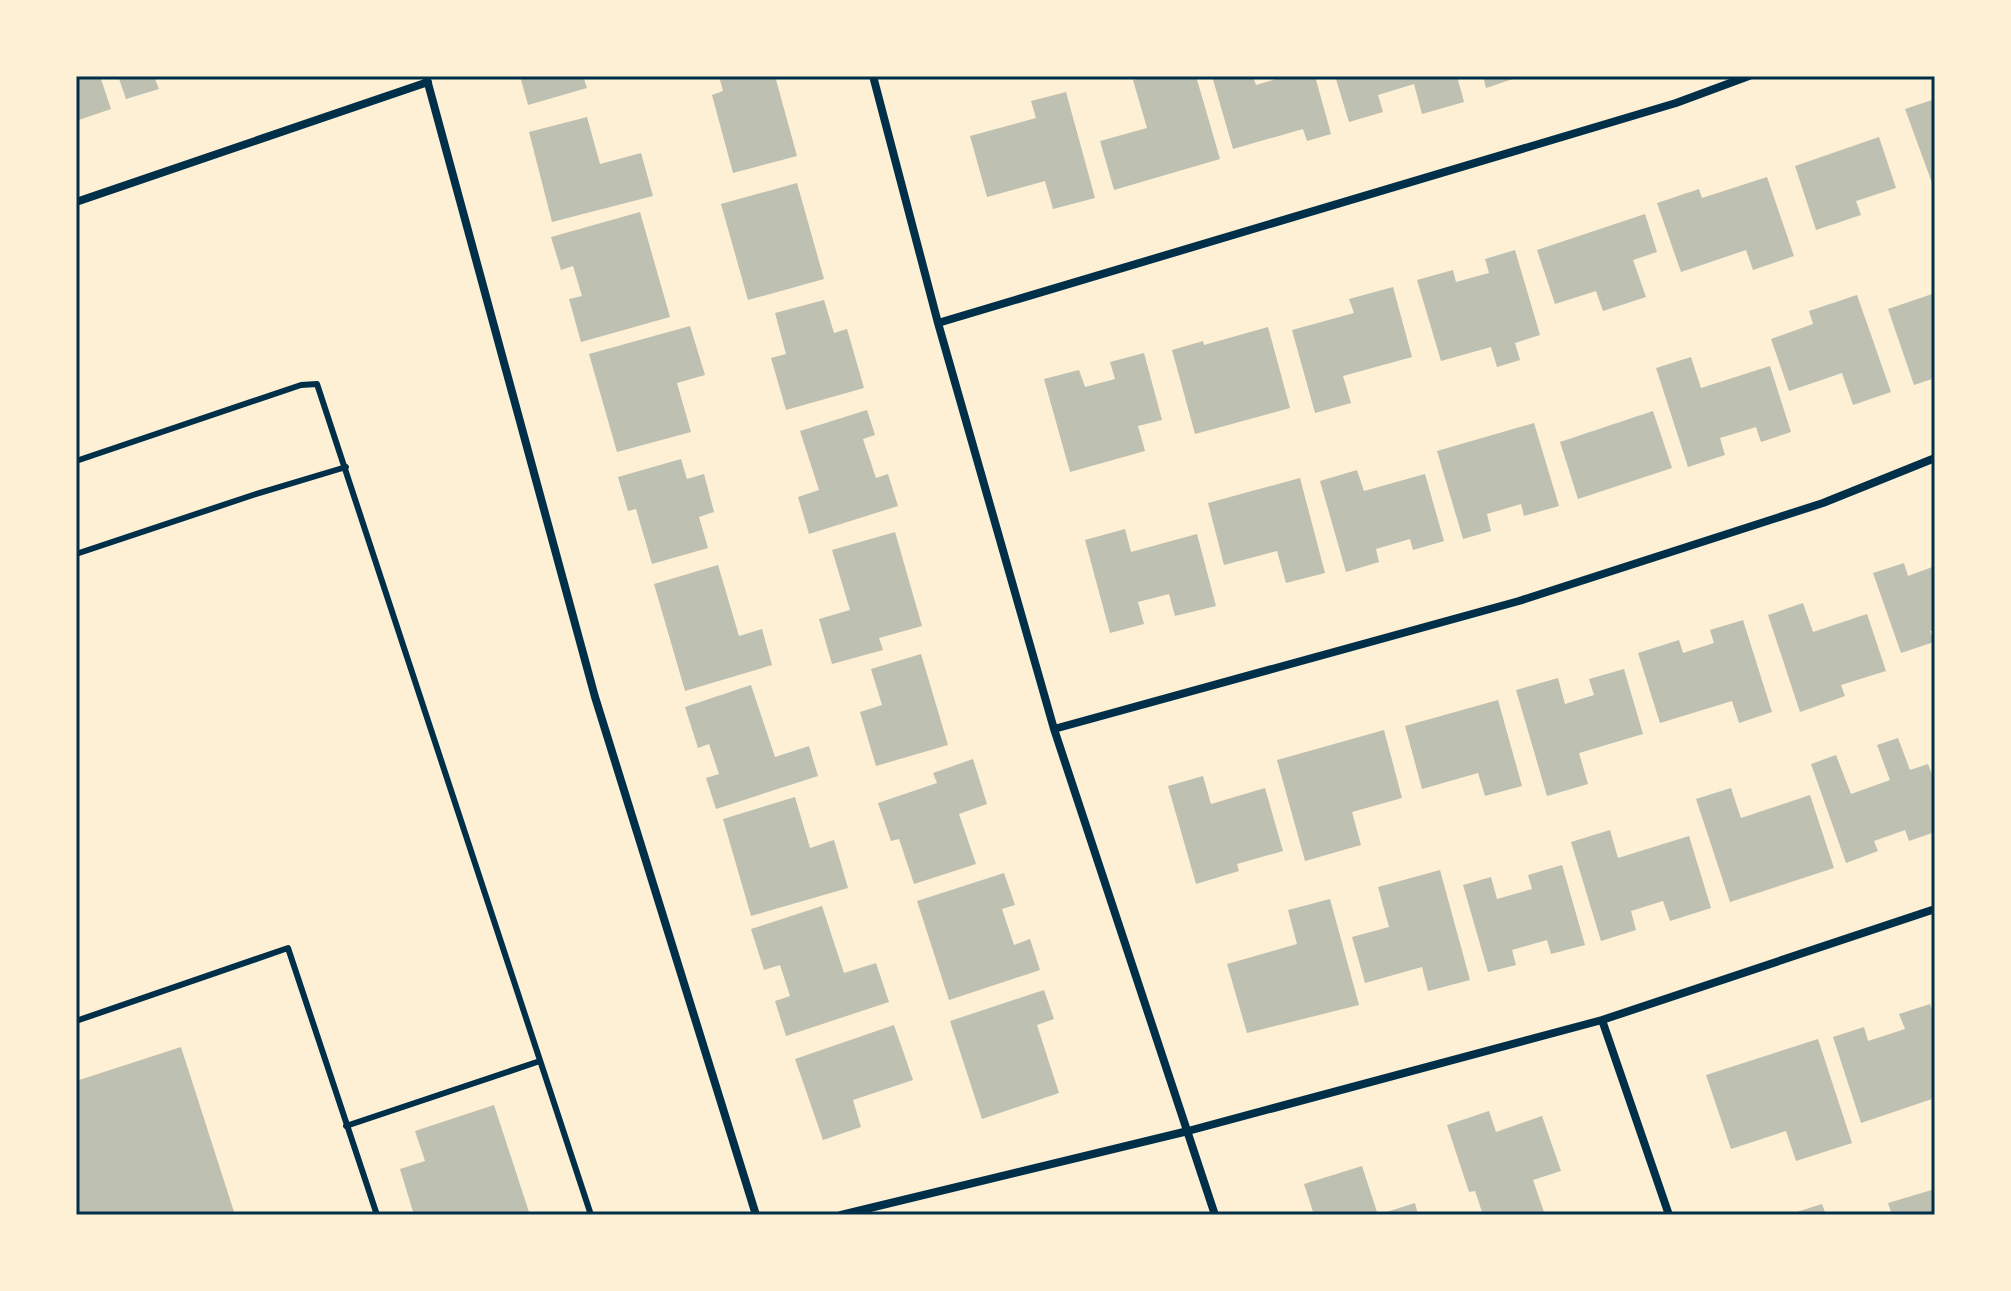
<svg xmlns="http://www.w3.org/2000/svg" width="2011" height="1291" viewBox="0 0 2011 1291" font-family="'Exo 2',sans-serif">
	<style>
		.building { fill: #bec0b2 }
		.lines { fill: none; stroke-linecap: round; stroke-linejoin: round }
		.service { stroke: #003049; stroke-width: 6 }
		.minor { stroke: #003049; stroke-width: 8 }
		.neatline { fill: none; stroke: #003049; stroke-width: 3 }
	</style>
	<rect width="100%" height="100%" fill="#fdf0d5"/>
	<path class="building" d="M76,76H100L111,109L76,121Z
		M118,76H154L159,89L126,99Z
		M520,76H583L587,88L528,105Z
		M719,76H775L797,156L733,173L712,95L723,91Z
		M1148,76H1196L1220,159L1114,190L1100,141L1147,128L1133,80Z
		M1212,76H1253L1256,85L1286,76H1315L1331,134L1307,141L1303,129L1233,149Z
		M1335,76H1457L1464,102L1422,114L1414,84L1378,95L1383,112L1349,122Z
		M1483,76H1515L1516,78L1486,88Z
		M1066,92L1095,198L1053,209L1045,181L987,197L970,136L1036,118L1031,101Z
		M1935,99V191L1905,109Z
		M587,117L600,164L641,153L653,196L552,222L529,132Z
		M1879,137L1896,188L1856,201L1861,215L1816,230L1795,166Z
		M1767,177L1794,256L1753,270L1746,250L1681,272L1657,203L1699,189L1702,198Z
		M797,183L824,279L748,300L721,204Z
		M640,212L670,317L581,342L569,299L582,296L573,266L561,270L551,237Z
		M1645,214L1657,252L1633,260L1646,297L1603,311L1596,291L1555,304L1537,250Z
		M1515,250L1540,335L1515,343L1520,360L1497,367L1491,347L1441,361L1417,280L1453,270L1456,282L1489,273L1485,259Z
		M1393,287L1412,357L1343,376L1351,403L1315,413L1292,330L1354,313L1349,299Z
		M1935,293V378L1914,385L1888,309Z
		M1857,295L1891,392L1853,405L1842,373L1789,391L1771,339L1813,324L1809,311Z
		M824,300L834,333L847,329L864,388L786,410L771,358L786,354L775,313Z
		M690,326L705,375L677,383L691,432L617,452L589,354Z
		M1268,327L1290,408L1195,434L1172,350L1203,341L1204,345Z
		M1144,353L1162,420L1138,426L1145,451L1070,472L1044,379L1079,370L1085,387L1115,379L1110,362Z
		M1691,357L1701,388L1770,366L1791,432L1761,442L1756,427L1720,438L1725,455L1688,467L1656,368Z
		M867,410L875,435L863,439L876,478L888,474L898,506L809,534L798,497L819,490L800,431Z
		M1653,411L1672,468L1578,499L1560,442Z
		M1534,423L1559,506L1524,516L1521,504L1487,514L1491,531L1463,539L1437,451Z
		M681,459L687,479L704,474L714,512L699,517L708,548L652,564L636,509L628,511L618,477Z
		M1357,470L1364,491L1425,474L1444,541L1413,550L1410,539L1376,549L1379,562L1346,572L1320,481Z
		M1300,478L1325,573L1286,583L1277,551L1224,565L1208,503Z
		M1125,529L1131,552L1197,534L1216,606L1175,616L1169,594L1138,602L1144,624L1110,633L1085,540Z
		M895,532L922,626L879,638L883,650L832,664L819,619L850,610L832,550Z
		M1904,563L1908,576L1935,566V630L1930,631L1934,642L1901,653L1873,573Z
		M718,565L739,636L762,629L772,665L685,691L654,584Z
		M1803,603L1813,632L1867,614L1886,671L1841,685L1845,696L1800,712L1768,615Z
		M1743,620L1772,712L1739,723L1732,701L1660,723L1638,653L1679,640L1683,653L1714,643L1710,630Z
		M921,654L948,745L876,766L860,712L882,705L871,669Z
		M1624,669L1643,734L1579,753L1588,784L1547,796L1516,690L1558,678L1565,704L1594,695L1589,679Z
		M751,685L775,757L809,746L818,776L716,809L706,778L719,774L709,744L698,748L685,707Z
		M1498,700L1522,786L1485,796L1478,773L1422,789L1405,726Z
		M1384,730L1402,798L1352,812L1361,845L1305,861L1277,760Z
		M1898,738L1910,770L1928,764L1935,783V832L1909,841L1905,830L1874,841L1878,851L1846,863L1811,764L1836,755L1851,794L1890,780L1877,745Z
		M973,759L987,804L959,814L976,864L914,884L899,839L891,841L878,803L937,783L933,773Z
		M1203,776L1211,804L1265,788L1283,851L1237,864L1239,871L1196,884L1168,786Z
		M1731,788L1741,818L1810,795L1834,868L1730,902L1696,799Z
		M795,797L810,848L834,840L848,888L751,916L723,819Z
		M1610,830L1618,858L1689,836L1711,908L1670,921L1663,901L1631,911L1636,930L1601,941L1571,842Z
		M1562,865L1585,945L1551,954L1547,940L1512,950L1516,965L1488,972L1463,885L1491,877L1497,899L1532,889L1528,875Z
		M1440,870L1470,980L1428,991L1422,967L1365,983L1352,937L1389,927L1378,887Z
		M1004,873L1015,905L1002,909L1014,945L1030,939L1040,970L949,1000L917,901Z
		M1330,899L1359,1005L1247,1033L1227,964L1297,944L1288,910Z
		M822,906L844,973L876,963L889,1002L786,1036L775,1001L790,996L780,965L764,970L751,929Z
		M1044,990L1054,1019L1037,1025L1059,1093L982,1119L950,1021Z
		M1930,1004L1935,1019V1098L1861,1123L1833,1037L1864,1027L1868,1041L1905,1029L1899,1014Z
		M894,1025L913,1080L853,1100L861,1127L823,1140L795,1059Z
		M1818,1039L1852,1143L1796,1161L1786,1131L1731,1149L1706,1075Z
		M181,1047L235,1215H76V1081Z
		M494,1105L530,1215H414L400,1169L425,1161L415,1131Z
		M1489,1111L1496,1132L1542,1116L1561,1171L1533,1180L1545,1215H1483L1475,1191L1469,1192L1447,1125Z
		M1362,1166L1378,1215H1314L1304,1184Z
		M1935,1189V1215H1892L1888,1203Z
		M1415,1203L1418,1215H1380V1214Z
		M1822,1204L1826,1215H1790V1214Z"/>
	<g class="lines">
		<path class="service" d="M76,461L301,385L317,384L591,1215
			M76,554L253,495L346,467
			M76,1021L288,948L377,1215
			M346,1126L540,1061"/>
		<path class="minor" d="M426,76L595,697L756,1215
			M873,76L938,323L1054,729L1215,1215
			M76,202L428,82
			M938,323L1676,103L1749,76
			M1054,729L1519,601L1823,503L1935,458
			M1602,1020L1669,1215
			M841,1215L1188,1131L1602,1020L1935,909"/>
	</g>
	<rect width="2011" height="1291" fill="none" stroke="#fdf0d5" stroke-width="156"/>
	<rect x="78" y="78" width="1855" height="1135" class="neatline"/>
</svg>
